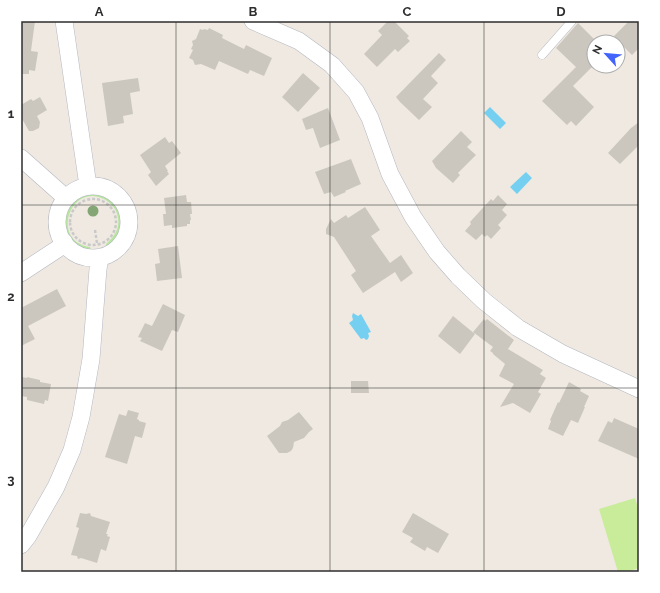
<svg xmlns="http://www.w3.org/2000/svg" width="660" height="593" viewBox="0 0 660 593" font-family="Raleway,sans-serif">
	<style>
		.green { fill: #b6e59e }
		.pitch { fill: #c9ec9a }
		.water { fill: #75cff0 }
		.building { fill: #cbc7bf }
		.lines { fill: none; stroke-linecap: round; stroke-linejoin: round }
		.lane-casing { stroke: #b4b7c1; stroke-width: 9 }
		.street-casing { stroke: #b4b7c1; stroke-width: 18 }
		.path { stroke: #c9c9c9; stroke-width: 2.5; stroke-dasharray: 3 2; stroke-linecap: butt }
		.lane { stroke: #fff; stroke-width: 8 }
		.street { stroke: #fff; stroke-width: 17 }
		.tree { fill: #84a574 }
		.grid { fill: none; stroke: #2e2e2e; stroke-width: 1; stroke-opacity: 0.55 }
		.neatline { fill: none; stroke: #2e2e2e; stroke-width: 1.5 }
		.grid-label { font-size: 13px; text-anchor: middle; font-weight: bold; fill: #2e2e2e }
	</style>
	<rect width="100%" height="100%" fill="#efe9e1"/>
	<path class="green" d="M95,192C125,198 132,229 107,248L106,244C114,237 120,229 118,218C117,209 111,203 104,199C70,182 50,241 90,247L91,251C54,247 55,195 95,192Z"/>
	<path class="pitch" d="M635,498L639,511V568L627,572H618L599,509Z"/>
	<path class="water" d="M490,107L506,123L500,129L484,113Z
		M526,172L532,178L517,194L510,187Z
		M353,313L358,316L361,314L371,332L368,333L369,336L368,339L366,340L364,338L361,339L349,323L353,320L352,316Z"/>
	<path class="building" d="M21,21H35L31,51L38,52L35,71L29,70V74H21Z
		M388,21H394L409,36L407,38L410,41L398,52L395,49L377,67L364,54L382,35L378,31Z
		M629,21H639V48L632,55L619,42H608Z
		M578,23L594,39V65L573,86L594,107L576,126L571,121L567,125L542,101L576,67L556,48Z
		M209,28L223,35L222,38L244,49L246,45L272,58L264,76L250,70L248,74L219,61L215,70L201,64L195,65L193,60L189,58L193,50L191,49L193,45L192,41L196,39L200,29L203,30L204,29L208,30Z
		M439,53L446,60L431,76L438,83L423,99L432,107L419,120L400,102L396,97Z
		M303,73L320,88L298,112L282,97Z
		M138,78L140,91L130,93L133,114L123,116L124,123L108,126L102,83Z
		M40,97L47,110L37,116L40,122L39,128L33,131H29L21,117V105L31,99L33,101Z
		M328,108L340,140L320,148L313,128L306,130L302,119Z
		M639,122V145L620,164L608,153L631,128Z
		M461,131L472,142L467,147L476,155L458,173L460,175L453,183L436,168L432,161Z
		M165,137L169,143L172,141L181,153L165,166L168,171H167L169,174L156,186L148,175L151,172L140,155Z
		M351,159L361,184L345,191L346,192L334,197L331,192L324,194L315,172Z
		M186,195L187,202H191L192,214H190L191,220H190V224H187V226L172,228V225L164,226L163,214H166L164,198Z
		M498,195L507,204L502,210L507,215L498,225L501,228L491,239L487,235L485,237L482,234L476,240L465,231L471,224L470,222L491,199L493,201Z
		M365,207L380,230L371,236L390,263L401,255L413,273L401,282L395,272L363,293L351,275L356,271L334,237L326,234V229L331,219L334,223L346,215L348,218Z
		M178,246L182,278L157,281L155,264L160,263L158,249Z
		M57,289L66,306L28,326L35,339L21,346V308Z
		M163,304L185,315L178,332L172,330L162,351L140,341L142,338L138,337L145,323L152,326Z
		M453,316L475,334L460,354L438,336Z
		M484,319L485,321L487,319L514,340L508,349L543,370L540,374L546,378L538,392L541,394L530,413L513,403L500,407L514,384L499,376L505,364L493,354V353L490,351L493,347L473,332Z
		M22,377L27,378V377L40,380V382L51,384L48,401L45,400L44,404L27,400V397L21,396V384Z
		M351,381H368L369,393H351Z
		M569,382L581,389L580,391L589,396L584,407H585L578,423L571,420L563,436L548,429L551,421L550,420L558,402L559,403Z
		M128,410L139,413L137,419L139,420V421L146,423L142,438L135,436L127,464L105,457L119,414L126,416Z
		M299,412L313,429L309,432L304,438L294,442L293,448L291,451L287,453H279L267,436L280,426L282,422L288,420Z
		M614,418L639,429V459L598,441L608,421L612,423Z
		M80,513L86,514L90,513L91,516L110,522L106,534H108L107,536L110,537L106,551L101,549L97,563L81,558L78,559L77,556L71,555L79,528L76,527Z
		M413,513L449,534L438,553L427,547L425,551L410,542L413,538L402,532Z"/>
	<g class="lines">
		<g class="lane-casing">
			<path id="lane" d="M542,55L572,21"/>
		</g>
		<g class="street-casing">
			<path id="street" d="M64,21L88,186
				M253,21L299,41L332,65L356,92L370,118L390,174L413,217L437,252L458,276L484,301L518,328L563,354L639,389
				M21,158L66,198
				M57 222a36 36 0 1 1 72 0a36 36 0 1 1-72 0Z
				M21,273L59,248L64,242
				M21,545L28,536L56,487L72,450L81,417L91,359L98,269L100,257"/>
		</g>
		<path class="path" d="M70 222a23 23 0 1 1 46 0a23 23 0 1 1-46 0Z
			M95,230L97,243"/>
		<use href="#lane" class="lane"/>
		<use href="#street" class="street"/>
	</g>
	<circle class="tree" cx="93" cy="211" r="5.5"/>
	<path class="grid" d="M176,21V572M330,21V572M484,21V572M21,205H639M21,388H639"/>
	<rect width="660" height="593" fill="none" stroke="#ffffff" stroke-width="44"/>
	<g transform="translate(606 54) rotate(297)"><circle r="19" fill="#ffffff" stroke="#ababab"/>
	<path d="M0-3L7 15L0 10L-7 15Z" fill="#4264fb"/>
	<text y="-6" font-size="11" font-weight="bold" text-anchor="middle" fill="#2e2e2e">N</text>
	</g>
	<rect x="22" y="22" width="616" height="549" class="neatline"/>
	<g class="grid-label">
		<text x="99" y="16">A</text>
		<text x="253" y="16">B</text>
		<text x="407" y="16">C</text>
		<text x="561" y="16">D</text>
		<text x="11" y="118">1</text>
		<text x="11" y="301">2</text>
		<text x="11" y="484">3</text>
	</g>
</svg>
